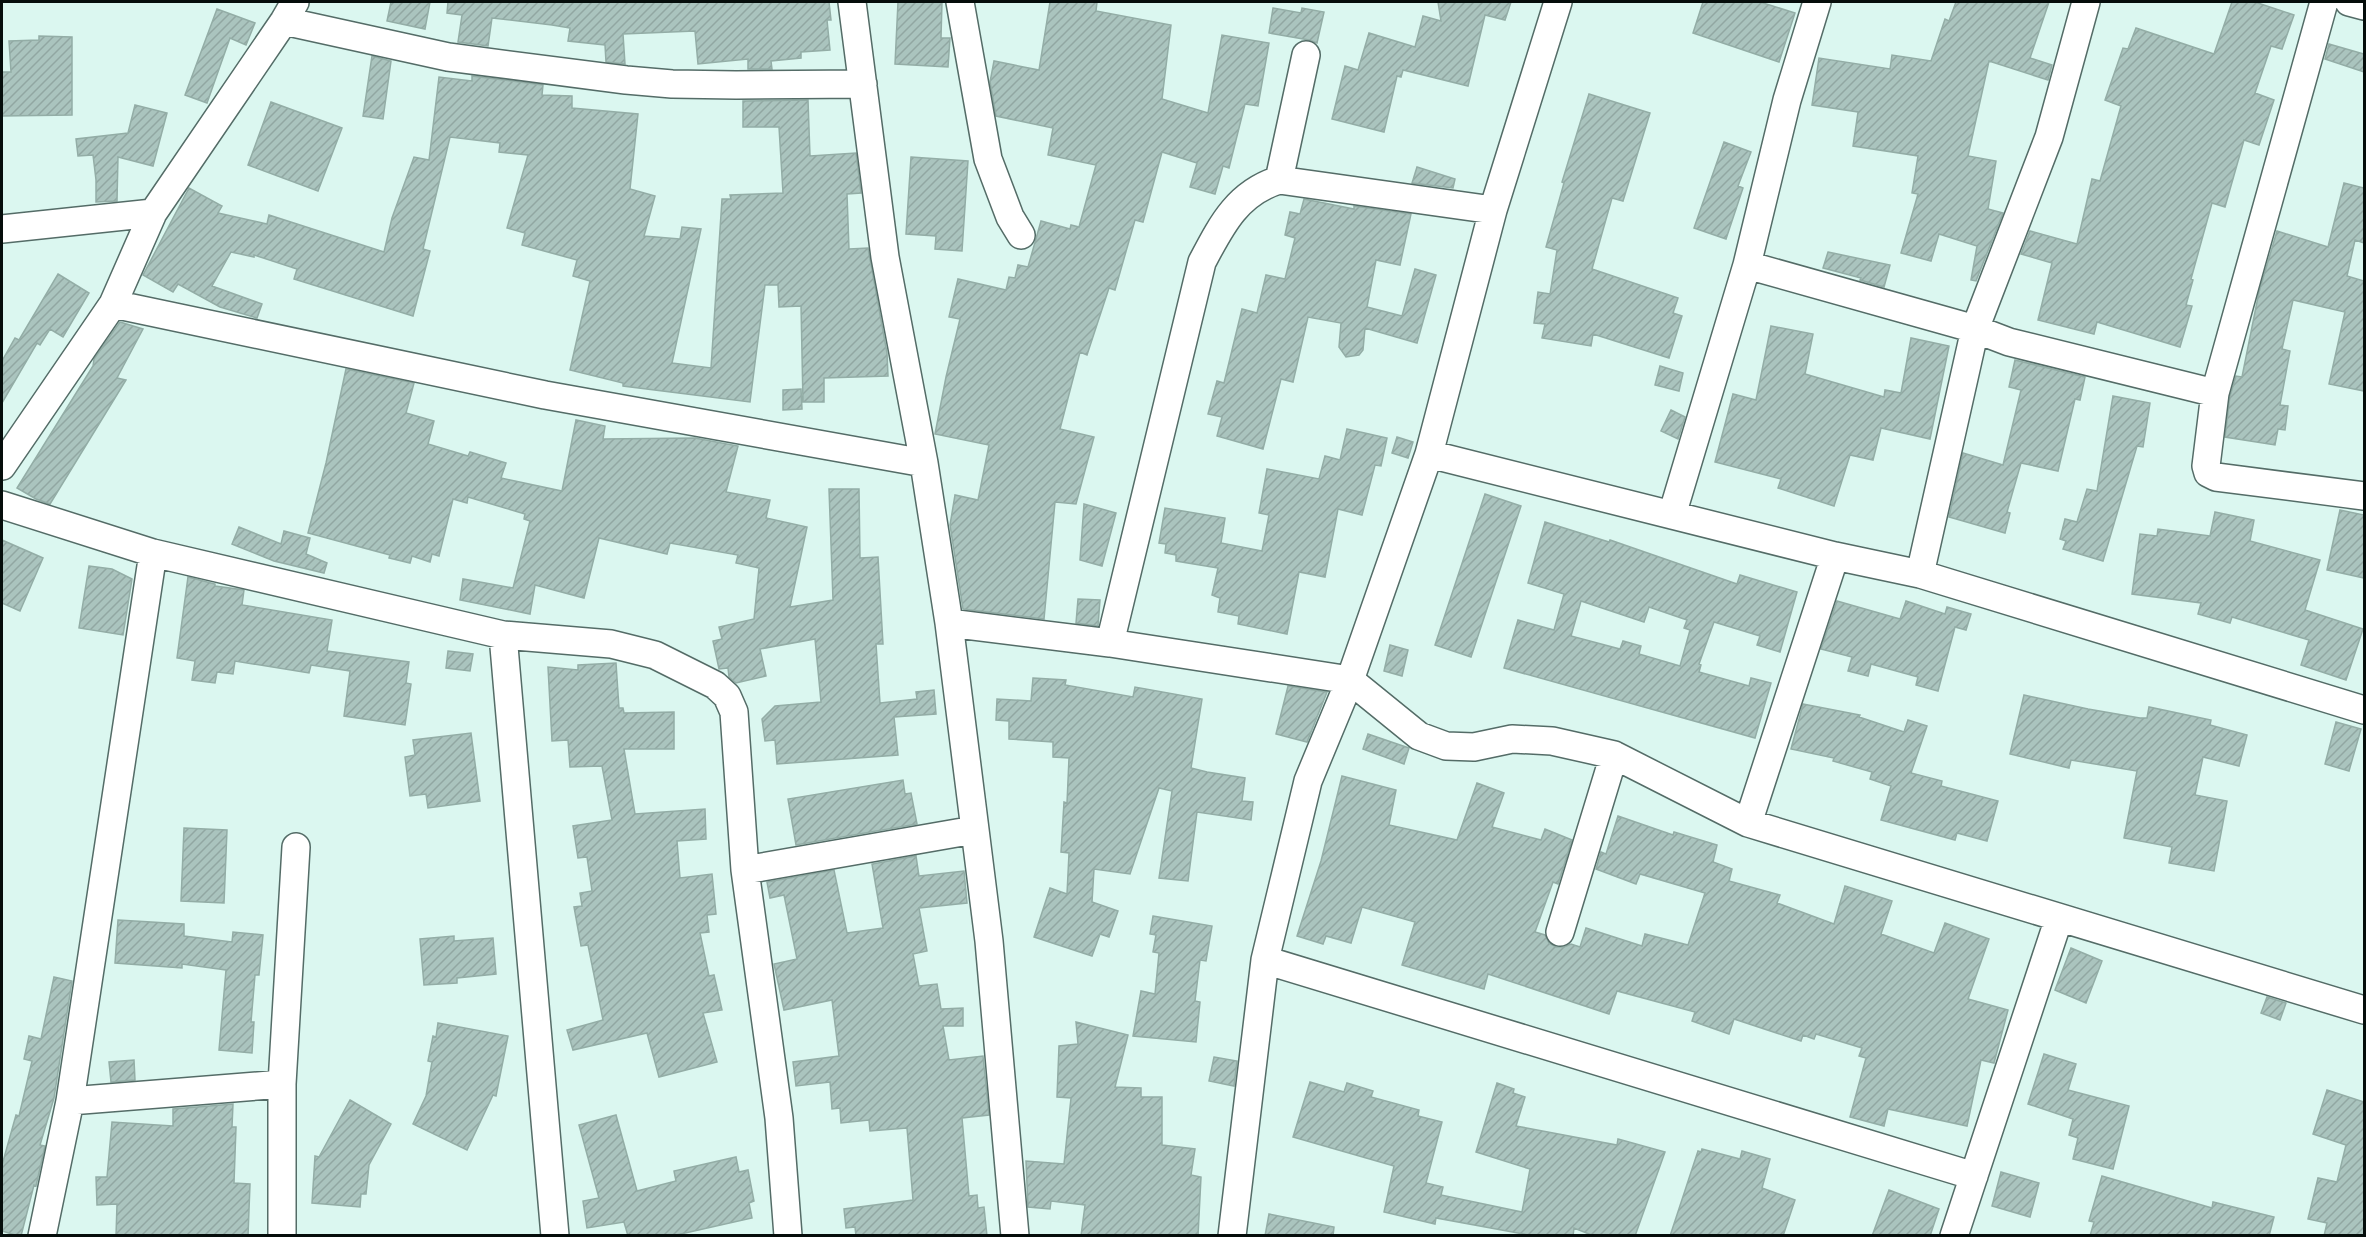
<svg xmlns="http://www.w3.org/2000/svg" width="2366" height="1237" viewBox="0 0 2366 1237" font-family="'Public Sans',sans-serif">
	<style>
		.building { fill: url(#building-hatch); stroke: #93ada6; stroke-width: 1.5; fill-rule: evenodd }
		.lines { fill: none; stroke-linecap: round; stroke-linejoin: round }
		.minor-casing { stroke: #546c67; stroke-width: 30 }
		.minor { stroke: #fff; stroke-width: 27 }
	</style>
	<defs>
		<pattern id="building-hatch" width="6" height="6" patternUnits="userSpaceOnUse" patternTransform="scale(1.5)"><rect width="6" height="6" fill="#aac4be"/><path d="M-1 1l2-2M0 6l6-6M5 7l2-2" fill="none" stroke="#91a7a2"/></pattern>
	</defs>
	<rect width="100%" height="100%" fill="#dbf7f0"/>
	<path class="building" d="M391,2H430L425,29L387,21Z
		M448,2H829L831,20H827L830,50L801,52V58L771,61L772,69H748V59L698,64L695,31L623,34L625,64L606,62L605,45L568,41L570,28L552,25L492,18L488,46L458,42L462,15L447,13Z
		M898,2H942L941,38H950L948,67L895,64Z
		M1050,2H1097L1096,11L1171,25L1162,99L1208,113L1222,35L1269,43L1258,106L1245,104L1229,168L1223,166L1215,194L1190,187L1197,163L1162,152L1143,222L1135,220L1115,290L1109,288L1087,355L1080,352L1060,429L1094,437L1076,504L1055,502L1044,619L963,609L950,525L955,495L978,500L989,445L935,434L946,377L960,319L949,317L958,279L1006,290L1009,277L1015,278L1018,265L1028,267L1041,221L1070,229L1071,225L1079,227L1096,165L1048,155L1053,128L996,116L990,82L994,61L1039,70Z
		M1438,2H1511L1505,20L1485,15L1468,86L1403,70L1401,77L1397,76L1384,132L1332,119L1345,66L1358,70L1369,33L1415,47L1423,16L1441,21Z
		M1703,2H1760L1795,13L1779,62L1693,33Z
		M1956,2H2049L2030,58L2052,65L2048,80L1989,61L1968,156L1996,161L1988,209L2003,213L1976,281L1971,280L1977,246L1939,234L1931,261L1901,253L1918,194L1912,193L1918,156L1853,146L1858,112L1812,105L1819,58L1890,69L1892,55L1931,61L1945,19L1949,21Z
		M2232,2H2255L2294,15L2282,49L2271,46L2255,93L2274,100L2259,145L2244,140L2225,207L2212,203L2191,279L2193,280L2186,305L2192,306L2180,347L2097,322L2094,334L2038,320L2052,263L2021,254L2030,231L2077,244L2092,179L2100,181L2121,106L2105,100L2123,48L2128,49L2136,28L2214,54Z
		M1273,8L1301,13L1302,8L1324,12L1317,43L1309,40L1269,33Z
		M217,9L255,23L246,45L230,38L207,103L185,95Z
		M39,36L72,37V115L2,116V72H11L9,41L39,40Z
		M2329,44L2364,54V72L2325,59Z
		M372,56L391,61L383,119L363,116Z
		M472,76L543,85L542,95L572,96V108L638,114L630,189L655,196L644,236L680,239L682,227L701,229L672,363L711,368L722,199H731L730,195L783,193L779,127H743V101L808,100L810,156L856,153L861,193L847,194L849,249L868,248L887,353L888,376L824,378V402H803L801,306L779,307L778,285H765L750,402L623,386V383L570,370L590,281L573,276L577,260L522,245L525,233L507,228L528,155L499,152L500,143L450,137L423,249L430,251L413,316L294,279L297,269L254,255V257L231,252L212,286L262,304L257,318L220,307L178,284L173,292L143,275L189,188L222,206L218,213L267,224L269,215L384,252L392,218L414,157L429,160L439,77L472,81Z
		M1589,94L1650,113L1623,201L1612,198L1592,269L1678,298L1673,313L1682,316L1669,358L1593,334L1591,346L1542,338L1545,324L1534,323L1538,292L1550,294L1557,250L1546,247L1564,183L1562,182Z
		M271,102L342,128L318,191L248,165Z
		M135,105L167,113L153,166L118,157L117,201L96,202V180L93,155L78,156L76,139L128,133Z
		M1724,142L1751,152L1738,186L1743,188L1726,239L1694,228Z
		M911,157L968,161L962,251L935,249L936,236L906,234Z
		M1417,167L1455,179L1453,188L1412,183Z
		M2344,183L2364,188V243L2355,240L2347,276L2364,281V391L2329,384L2345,312L2293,300L2282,349L2290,351L2280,405L2288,406L2285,430L2278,429L2275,445L2225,437L2230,396L2236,376L2242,377L2259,292L2277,231L2328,247Z
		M1304,199L1354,209V206L1411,214L1400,265L1376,260L1367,307L1402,316L1415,269L1436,275L1417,343L1365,328L1363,350L1359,355L1346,357L1339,347L1341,323L1308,317L1293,382L1281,379L1263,449L1217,436L1222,417L1208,414L1217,381L1224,383L1242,309L1257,313L1266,275L1285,279L1295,238L1285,235L1290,212L1300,214Z
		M1828,252L1890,265L1884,287L1860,280L1861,278L1823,268Z
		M58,274L89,293L63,337L50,329L40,345L37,343L2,403V361L15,338L19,340Z
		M120,322L143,329L117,378L126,380L50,504L36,499L17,488L93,366L94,359Z
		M1771,326L1813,334L1805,374L1884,397L1885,390L1901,393L1911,338L1949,346L1930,439L1881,428L1873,460L1850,455L1834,506L1778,488L1781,479L1715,462L1733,394L1756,400Z
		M2015,360L2085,377L2080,400L2075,399L2058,471L2021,463L2007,512L2010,513L2005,533L1949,517L1963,453L2003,465L2021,390L2009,387Z
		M1660,366L1683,373L1679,391L1655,385Z
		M346,369L414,383L406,413L434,421L428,444L468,456L470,452L506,463L501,478L562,491L576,420L605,426L603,439L695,438L738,446L726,492L770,500L766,518L807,527L790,607L833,600L829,489H859L860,558L878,557L883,644H876L880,703L917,699L916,692L934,690L936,714L894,717L898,755L777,764L775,740L765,741L762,719L775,706L821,702L815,639L760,649L766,676L736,683L729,677L728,668L719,669L713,641L722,639L719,627L754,619L759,568L736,563L738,555L670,543L667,554L599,538L584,598L535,585L530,614L460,600L463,579L513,588L530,521L524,519L525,514L468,497L467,503L453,499L439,556L432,554L430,562L412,556L410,563L389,558L390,555L375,551L308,533L326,463Z
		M801,389L802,409L783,410V390Z
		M2113,396L2150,403L2143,447L2137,446L2103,561L2063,549L2066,541L2060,539L2065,519L2077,522L2087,489L2097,491Z
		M1671,410L1685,417L1678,439L1661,431Z
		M1347,429L1387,438L1381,466L1375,465L1362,515L1338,509L1325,577L1299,572L1287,634L1238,624L1239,616L1218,612L1220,598L1212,595L1218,568L1176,561V555L1165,553L1166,544L1159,543L1165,508L1225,518L1221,543L1262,551L1269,515L1259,513L1267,469L1319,479L1325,456L1340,460Z
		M1397,437L1413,442L1408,458L1392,453Z
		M1485,494L1521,506L1471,657L1435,645Z
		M1084,504L1116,513L1102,566L1080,560Z
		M2340,510L2364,515V578L2327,570Z
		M2215,512L2254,520L2250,541L2320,560L2305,610L2363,629L2346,680L2301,665L2309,640L2232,617L2230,623L2198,614L2201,603L2132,594L2140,534L2157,536L2158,529L2210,536Z
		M1545,522L1609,542L1610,540L1737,584L1740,575L1797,592L1780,652L1757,645L1760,636L1714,622L1699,664L1701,665L1699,672L1749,686L1751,678L1771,683L1755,738L1504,668L1518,620L1554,630L1564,594L1528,583ZM1581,601L1644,622L1649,607L1687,620L1684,628L1690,630L1680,666L1639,654L1641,646L1623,641L1620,649L1571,636Z
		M239,527L281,544L284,531L310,538L306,554L327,563L324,573L274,561L232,544Z
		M2,540L43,558L20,611L2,603Z
		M89,566L112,569L132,579L123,635L79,628Z
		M188,577L215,584V586L244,590L242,605L332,620L327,651L409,662L406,683L411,684L405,725L344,716L350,671L311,665L309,673L235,661L233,674L217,672L215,683L192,680L195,661L177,658Z
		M1078,599L1100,600L1098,626L1076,623Z
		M1837,601L1900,619L1906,601L1945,614L1947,607L1971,614L1966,630L1955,627L1938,691L1916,685L1918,677L1871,664L1868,676L1848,671L1852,657L1821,649Z
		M1390,645L1408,650L1402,676L1384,671Z
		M448,651L473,654L470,671L446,668Z
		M616,663L619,708H623L624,713L674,712V749H624L635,814L705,809L706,839L677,841L680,878L712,874L716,914L707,915L709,932L700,933L709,976L714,975L722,1010L703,1013L717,1062L659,1077L647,1033L573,1050L567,1030L603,1020L588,945L581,946L574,907L582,906L580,893L592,891L587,857L578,858L573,826L612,820L602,766L570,767L568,740L552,741L548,667L578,670V665Z
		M1033,678L1066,680L1065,685L1133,697L1135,687L1202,699L1191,768L1207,772L1245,778L1242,801L1253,802L1251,820L1197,812L1188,881L1159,878L1172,791L1159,788L1130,874L1094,869L1092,902L1118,911L1109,937L1100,934L1092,956L1034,937L1050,888L1067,894L1069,853L1061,852L1064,802L1067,803L1069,758L1053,757V742L1009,739V721L996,720L997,699L1031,701Z
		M1288,686L1327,692L1307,742L1276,734Z
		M2024,695L2088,709L2140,718H2147L2149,707L2211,720L2210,725L2247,735L2239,766L2203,757L2195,795L2227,801L2214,871L2169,863L2172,847L2124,838L2137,771L2071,760L2069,768L2010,754Z
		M1803,704L1860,715L1859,717L1904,732L1908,720L1927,726L1911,773L1942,781L1941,786L1998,801L1987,841L1957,833L1955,840L1881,820L1891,786L1870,779L1872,772L1833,761L1834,758L1791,749Z
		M2336,722L2361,729L2349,771L2325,764Z
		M471,733L480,801L428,808L426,794L410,796L405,757L415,755L413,740Z
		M1368,734L1409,748L1404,764L1363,749Z
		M1342,776L1396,790L1389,825L1457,840L1477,783L1504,793L1492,827L1541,840L1545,829L1572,840L1558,884L1553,882L1535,932L1545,935L1549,943L1556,947H1564L1571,944L1580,947L1586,928L1642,946L1645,934L1688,945L1705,893L1640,874L1636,884L1596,869L1601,852L1606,854L1618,816L1673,835L1674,832L1717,845L1713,862L1732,869L1729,881L1780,895L1777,903L1834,924L1845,886L1892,901L1881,934L1934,953L1945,923L1989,939L1968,999L2008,1010L1994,1063L1981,1060L1967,1126L1888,1109L1884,1126L1850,1117L1866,1058L1859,1056L1862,1048L1816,1034L1814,1039L1803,1035L1801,1041L1734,1019L1729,1034L1692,1021L1695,1012L1617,991L1609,1014L1488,974L1484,989L1402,965L1415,922L1362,907L1351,943L1326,936L1323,944L1297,936L1321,861Z
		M903,780L905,794L911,793L917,824L796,845L788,799Z
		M184,828L227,830L224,903L181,901Z
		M916,856L919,876L964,871L967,903L919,908L927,951L913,954L919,986L937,984L941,1009L963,1008V1026H943L949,1060L983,1056L989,1115L962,1118L969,1196L977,1195L978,1208L984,1207L987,1236H856L855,1227L846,1228L844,1209L913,1200L907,1128L870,1131L869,1120L841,1123L840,1108L832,1109L830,1082L796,1086L793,1062L839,1056L832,1000L784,1010L774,964L797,959L784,895L770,898L767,882L834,870L847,933L883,928L872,864Z
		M1153,916L1212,926L1206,961L1200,960L1195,1001L1200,1002L1196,1042L1133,1036L1141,991L1155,994L1159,953L1153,952L1156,935L1150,934Z
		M118,920L184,924V936L232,942L233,932L263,935L259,975H255L251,1022H254L252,1053L219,1050L226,970L182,964V968L115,963Z
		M454,936V941L493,938L496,974L457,978V983L424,985L420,939Z
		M2071,948L2102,961L2086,1003L2055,990Z
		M54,977L72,981L54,1098L40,1145L45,1146L36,1186L34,1185L21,1236H18L2,1231V1165L16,1115L19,1116L32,1061L24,1059L29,1036L41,1039Z
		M2267,997L2286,1003L2280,1020L2261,1013Z
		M1076,1022L1128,1035L1115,1087L1141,1088V1097H1162V1145L1195,1149L1191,1175L1201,1177L1198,1236H1081L1085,1205L1051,1201L1050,1209L1028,1207L1026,1161L1064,1164L1071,1098L1057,1097L1059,1046L1078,1044Z
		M438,1023L508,1036L496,1096L493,1095L467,1150L413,1124L426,1096L432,1062L428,1061L433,1036L436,1037Z
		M2044,1054L2076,1064L2068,1090L2129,1106L2113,1169L2073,1159L2078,1138L2069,1135L2073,1119L2028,1104Z
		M1214,1057L1237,1061L1234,1086L1209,1081Z
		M134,1060L135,1080L111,1082L109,1062Z
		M1310,1082L1344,1092L1347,1083L1373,1091L1371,1097L1419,1110L1418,1116L1442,1122L1426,1183L1443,1187L1441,1195L1522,1212L1530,1169L1476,1152L1497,1083L1514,1089L1513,1093L1525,1097L1516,1126L1617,1145L1618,1139L1665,1152L1635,1236H1594L1574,1228L1573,1236H1534L1436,1218L1435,1224L1384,1212L1394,1166L1293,1137Z
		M2327,1090L2364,1102V1236H2324L2327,1223L2308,1219L2318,1178L2337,1182L2346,1145L2313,1134Z
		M350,1100L391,1124L369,1165L366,1194H361L360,1207L312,1203L315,1156L319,1157Z
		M233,1104L232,1127H236L234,1183L250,1184L248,1236H116L117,1204L97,1205L96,1177H107L112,1122L173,1126V1109Z
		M616,1115L637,1191L676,1181L674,1171L736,1157L739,1172L748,1170L754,1201L749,1203L752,1218L672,1236H628L624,1222L587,1228L583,1201L599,1198L579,1125Z
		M1702,1149L1740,1159L1742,1151L1770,1159L1762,1188L1795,1200L1783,1236H1670L1698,1151L1701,1152Z
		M2001,1172L2039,1183L2030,1217L1992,1206Z
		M2102,1176L2212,1208L2213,1202L2274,1217L2269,1236H2090L2094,1222L2089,1221Z
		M1889,1190L1939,1209L1930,1236H1872Z
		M1269,1214L1334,1227L1333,1236H1265Z"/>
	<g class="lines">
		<g class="minor-casing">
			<path id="minor" d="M852,2L885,257L924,463L949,623L989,941L1015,1236
				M960,2L988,159L1010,217L1021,235
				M2324,2L2215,393L2206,466L2208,473L2216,477L2364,496
				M2349,2L2364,6
				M284,21L448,57L626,80L672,84L736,85L863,84
				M1279,180L1306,55
				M2,229L153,213
				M1747,265L1975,329L2009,342L2215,393
				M113,304L545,395L924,463
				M1429,454L1835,556L1920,574L2364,710
				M2,466L113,304L153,213L284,21L295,2
				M2,505L153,553L503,635L611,644L655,655L715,685L727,696L734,712L745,870L779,1118L788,1236
				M1672,515L1747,265L1787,100L1817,2
				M1920,574L1975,329L2049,137L2086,2
				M949,623L1110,643L1350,680L1419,736L1446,746L1474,747L1512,739L1552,741L1614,755L1748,823L2364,1010
				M503,635L555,1236
				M1110,643L1202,262C1221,226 1237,193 1279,180L1493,210
				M1748,823L1835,556
				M745,870L974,830
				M1560,932L1614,755
				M1265,960L1974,1176
				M70,1101L282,1084
				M42,1236L70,1101L153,553
				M282,1236V1084L296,847
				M1232,1236L1265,960L1308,781L1350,680L1429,454L1493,210L1558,2
				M1954,1236L2059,918"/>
		</g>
		<use href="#minor" class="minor"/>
	</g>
	<rect width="2366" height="1237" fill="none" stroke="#050d0b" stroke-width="6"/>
</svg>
